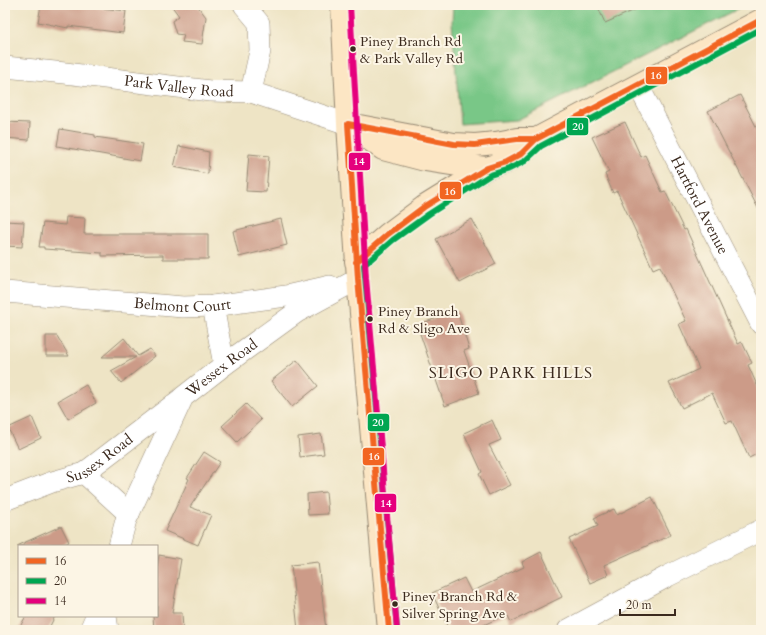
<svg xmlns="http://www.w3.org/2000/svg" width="766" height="635" viewBox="0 0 766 635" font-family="Cardo,serif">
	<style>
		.green { fill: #79c787; stroke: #5a7852 }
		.building { fill: #cc9b88 }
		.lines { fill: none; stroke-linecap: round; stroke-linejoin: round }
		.street-casing { stroke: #948772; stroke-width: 22 }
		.secondary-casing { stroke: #948772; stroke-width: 24 }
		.street { stroke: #fff; stroke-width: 21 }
		.secondary { stroke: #fce6c4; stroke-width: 22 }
		.bus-1-casing { stroke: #fcf5e5; stroke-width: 9 }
		.bus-2-casing { stroke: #fcf5e5; stroke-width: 9 }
		.bus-3-casing { stroke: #fcf5e5; stroke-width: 9 }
		.bus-1 { stroke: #f26522; stroke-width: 6 }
		.bus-2 { stroke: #00a651; stroke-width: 6 }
		.bus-3 { stroke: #e5007d; stroke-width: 6 }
		.bus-dot { fill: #3b2a1e; stroke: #fcf5e5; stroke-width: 1.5 }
		.labels { text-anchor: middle; stroke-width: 4; stroke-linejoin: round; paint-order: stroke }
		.bus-label { font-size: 14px; fill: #3b2a1e; stroke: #fcf5e5; text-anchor: start }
		.street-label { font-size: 15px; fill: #3b2a1e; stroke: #fcf5e5 }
		.neighbourhood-label { font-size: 16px; letter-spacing: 1px; fill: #3b2a1e; stroke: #fcf5e5 }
		.line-badge { stroke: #fcf5e5; stroke-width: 1.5 }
		.badge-label { font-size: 11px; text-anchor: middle; font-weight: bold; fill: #fff }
	</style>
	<rect width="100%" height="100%" fill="#fcf5e5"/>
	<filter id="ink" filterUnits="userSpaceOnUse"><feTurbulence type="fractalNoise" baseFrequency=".025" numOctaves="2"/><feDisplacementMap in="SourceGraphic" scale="8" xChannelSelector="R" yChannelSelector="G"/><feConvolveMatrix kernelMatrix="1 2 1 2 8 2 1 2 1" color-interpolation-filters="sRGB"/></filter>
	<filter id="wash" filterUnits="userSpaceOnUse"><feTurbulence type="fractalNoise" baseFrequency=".012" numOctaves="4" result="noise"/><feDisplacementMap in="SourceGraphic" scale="16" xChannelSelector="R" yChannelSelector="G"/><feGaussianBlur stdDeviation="0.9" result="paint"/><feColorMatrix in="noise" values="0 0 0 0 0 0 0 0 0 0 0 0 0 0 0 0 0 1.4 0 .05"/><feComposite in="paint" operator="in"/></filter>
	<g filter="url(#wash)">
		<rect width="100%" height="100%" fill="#eee4c5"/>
		<path class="green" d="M453,5H746L517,120L460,124L452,22Z"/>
		<g id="blocks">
			<path class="building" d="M41,5H77L126,11L123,33L68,26V28L38,22Z
				M171,5H197L206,17L202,44L182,42L184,35L176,34L172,21L179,16Z
				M597,5H646L605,23Z
				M740,95L761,136V214L708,111Z
				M5,122L30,123L29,140L5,138Z
				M625,122L641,157L645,155L662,192L665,191L684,230L686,229L738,344L742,342L752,363L748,365L761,394V452L749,458L732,421L726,423L712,393L682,408L669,383L699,369L679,324L686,321L660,266L653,269L617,191L613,193L605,174L609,172L592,137Z
				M60,129L95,135V137L143,144L140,161L57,146Z
				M179,146L209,152L208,174L174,167Z
				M249,154L269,156L266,192L246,191Z
				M66,217L85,218L84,234H208V259H163V255L102,256V253L44,249V247H39L43,223L65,225Z
				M281,219L287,245L239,257L233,231Z
				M472,219L496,264L460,283L436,239Z
				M5,221L24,222L22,247L5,246Z
				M457,311L469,349L464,351L479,393L445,406L417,325Z
				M46,336H57L69,356H46Z
				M124,338L138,356L150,349L155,356L121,383L111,371L136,357H102Z
				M297,360L318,386L292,407L271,381Z
				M86,385L96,403L68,419L58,401Z
				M246,404L261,420L237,442L222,426Z
				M32,417L41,438L18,449L8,428Z
				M492,420L501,440L489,445L510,485L489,495L479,474L482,472L464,433Z
				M321,434L324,454L300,457L298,437Z
				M204,452L220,462L190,507L211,515L198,545L165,531L189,479L187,478Z
				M326,492L328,514L308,515L307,494Z
				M652,497L671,535L604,565L608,575L590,583L569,539L598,526L594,518L614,509L617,515Z
				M61,526L69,542L61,546H17Z
				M541,552L562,597L511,622L507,614L473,630H449L432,593L464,578L471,592L524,567L522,562Z
				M159,555L181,559L172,613H182L183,630H154L153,616H157V567Z
				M318,562L326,630H298L291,565Z
				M26,616H55L48,630H18Z"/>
		</g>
	</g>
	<g filter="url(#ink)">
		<use href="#blocks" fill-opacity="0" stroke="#948772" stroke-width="1"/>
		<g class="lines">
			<g class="street-casing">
				<g id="street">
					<path d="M244,5L259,23L260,51L251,92"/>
					<path id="s1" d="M5,67L65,73L210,91L251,92L348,124"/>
					<path id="s2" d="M638,85L761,324"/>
					<path id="s3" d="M5,292L183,307L213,306L286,296L330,286"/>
					<path d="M213,306L224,365"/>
					<path d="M84,473L129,514"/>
					<path id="s4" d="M5,500L52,482L84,473L181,399"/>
					<path id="s5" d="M119,546L126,520L183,397L224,365L297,312L358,279"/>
					<path d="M106,616L108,630"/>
					<path d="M90,630L96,616"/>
					<path d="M568,630L668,576L761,530"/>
				</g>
			</g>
			<g class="secondary-casing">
				<path id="secondary" d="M342,5L348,124L358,279L389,630
					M348,124L383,149L425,160L457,165L487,168L506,162L521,154L536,139L761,20
					M354,125L454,144L475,145L496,143L517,139H536
					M356,262L388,234L424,207L487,168"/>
			</g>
			<use href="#street" class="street"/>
			<use href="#secondary" class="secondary"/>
			<g class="bus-1-casing">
				<path id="bus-1" d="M356,262L388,234L424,207L487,168L506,162L521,154L536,139L761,20
					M389,630L358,279L348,124L454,144L475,145L517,139H536"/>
			</g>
			<g class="bus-2-casing">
				<path id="bus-2" d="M397,629L364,265L393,240L429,214L490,175L509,169L525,161L541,146L761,29"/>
			</g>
			<g class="bus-3-casing">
				<path id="bus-3" d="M350,5L366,278L397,629"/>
			</g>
			<use href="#bus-1" class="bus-1"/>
			<use href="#bus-2" class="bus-2"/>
			<use href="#bus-3" class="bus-3"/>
		</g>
	</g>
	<g class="bus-dot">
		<circle cx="353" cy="49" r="3.5"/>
		<circle cx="370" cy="319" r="3.5"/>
		<circle cx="395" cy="604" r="3.5"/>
	</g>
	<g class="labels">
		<g class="bus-label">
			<text x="360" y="46">Piney Branch Rd<tspan x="360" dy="17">&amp; Park Valley Rd</tspan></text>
			<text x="378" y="316">Piney Branch<tspan x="378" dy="17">Rd &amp; Sligo Ave</tspan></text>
			<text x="402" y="601">Piney Branch Rd &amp;<tspan x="402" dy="17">Silver Spring Ave</tspan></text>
		</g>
		<g class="street-label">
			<text dy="5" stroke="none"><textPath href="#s1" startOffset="175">Park Valley Road</textPath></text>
			<text dy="5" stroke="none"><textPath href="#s2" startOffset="135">Hartford Avenue</textPath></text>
			<text dy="5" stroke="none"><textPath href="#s3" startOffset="178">Belmont Court</textPath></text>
			<text dy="5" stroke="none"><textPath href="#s5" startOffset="211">Wessex Road</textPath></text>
			<text dy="5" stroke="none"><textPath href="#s4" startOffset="104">Sussex Road</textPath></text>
		</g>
		<g class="neighbourhood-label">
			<text x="511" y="378">SLIGO PARK HILLS</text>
		</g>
	</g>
	<g class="line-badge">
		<rect x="645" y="66" width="23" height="19" rx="4" fill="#f26522"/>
		<rect x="566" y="117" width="23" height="19" rx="4" fill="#00a651"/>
		<rect x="348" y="152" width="23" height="19" rx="4" fill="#e5007d"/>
		<rect x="439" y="181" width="23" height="19" rx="4" fill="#f26522"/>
		<rect x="367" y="413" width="23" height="19" rx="4" fill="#00a651"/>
		<rect x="362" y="447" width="23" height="19" rx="4" fill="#f26522"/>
		<rect x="374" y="493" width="23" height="20" rx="4" fill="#e5007d"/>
	</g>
	<g class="badge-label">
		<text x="656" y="79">16</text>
		<text x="578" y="130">20</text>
		<text x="359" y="165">14</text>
		<text x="450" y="195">16</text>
		<text x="378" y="426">20</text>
		<text x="374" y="460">16</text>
		<text x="386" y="507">14</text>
	</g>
	<rect width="766" height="635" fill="none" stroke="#fcf5e5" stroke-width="20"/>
	<rect x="18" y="545" width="140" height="72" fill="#fcf5e5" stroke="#afa495"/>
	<rect x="26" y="558" width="20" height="6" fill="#f26522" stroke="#afa495"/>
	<text x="54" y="565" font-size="12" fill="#3b2a1e">16</text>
	<rect x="26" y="578" width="20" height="6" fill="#00a651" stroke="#afa495"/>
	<text x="54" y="585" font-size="12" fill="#3b2a1e">20</text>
	<rect x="26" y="598" width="20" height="6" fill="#e5007d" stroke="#afa495"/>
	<text x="54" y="605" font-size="12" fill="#3b2a1e">14</text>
	<path d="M620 609v6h55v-6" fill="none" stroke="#3b2a1e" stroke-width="2"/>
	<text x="626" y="609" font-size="12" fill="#3b2a1e" stroke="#fcf5e5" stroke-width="3" paint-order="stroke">20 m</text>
</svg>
